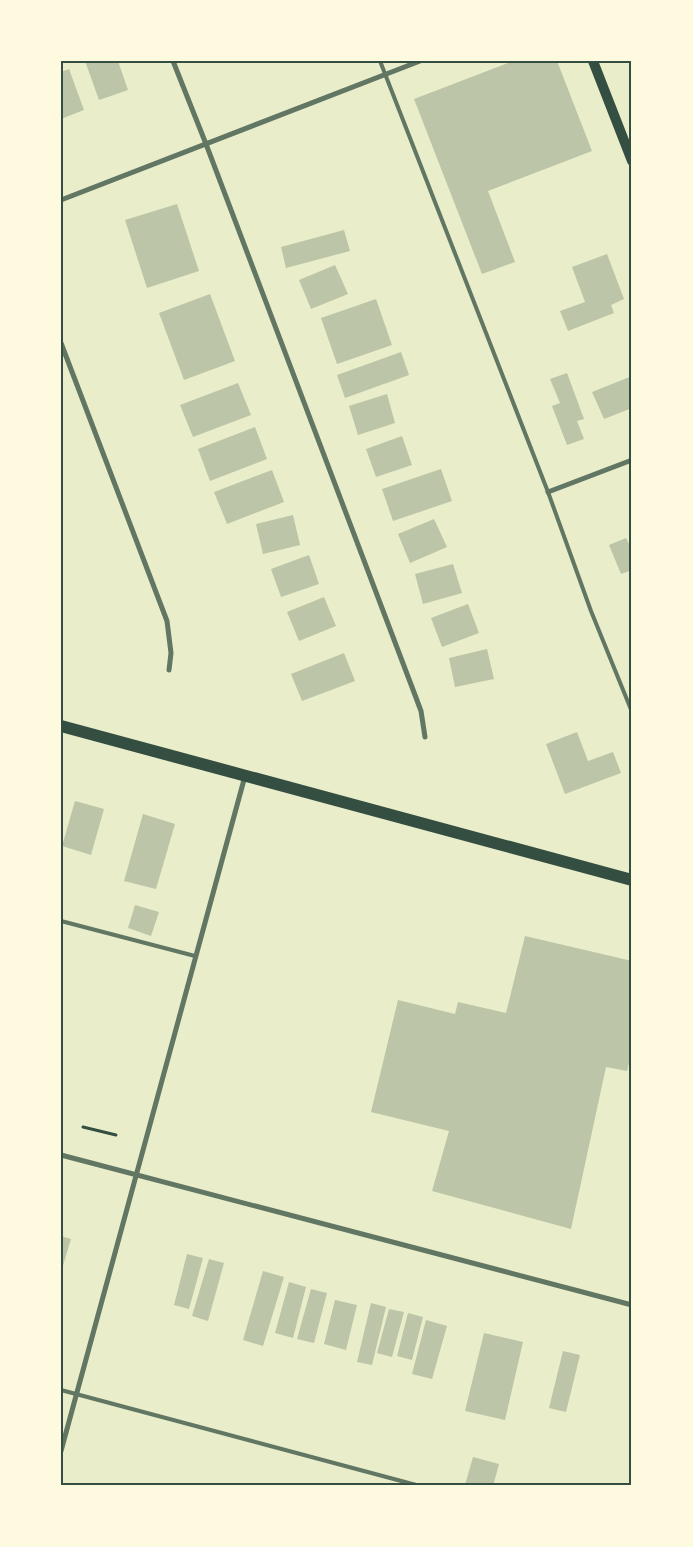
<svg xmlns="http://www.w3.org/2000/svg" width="693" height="1547" viewBox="0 0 693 1547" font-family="'DejaVu Sans',sans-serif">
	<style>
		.building { fill: #bcc5a7 }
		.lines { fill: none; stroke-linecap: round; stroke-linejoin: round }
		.path { stroke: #344e41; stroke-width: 3 }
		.service { stroke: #617663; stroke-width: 4 }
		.minor { stroke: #617663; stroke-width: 5 }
		.secondary { stroke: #344e41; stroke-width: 10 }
		.primary { stroke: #344e41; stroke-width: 12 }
		.neatline { fill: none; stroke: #344e41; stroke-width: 2 }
	</style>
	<rect width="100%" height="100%" fill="#e9edc9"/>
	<path class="building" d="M85,61H118L128,90L99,100Z
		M513,61H557L592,151L488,191L515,262L482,274L414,99Z
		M69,69L84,110L61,119V72Z
		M177,204L199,271L147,288L125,220Z
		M344,230L350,251L286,268L281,247Z
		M607,254L624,299L611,305L614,313L568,331L560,311L585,302L572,267Z
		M335,265L348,294L311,309L299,280Z
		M210,294L235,361L184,380L159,313Z
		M376,299L392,345L337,364L321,318Z
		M401,352L409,375L345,398L337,375Z
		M567,373L584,419L577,421L584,439L567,445L552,406L560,403L550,379Z
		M632,376V408L604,419L592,392Z
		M238,383L251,415L193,437L180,405Z
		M387,394L395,423L358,435L349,406Z
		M255,427L267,459L210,481L198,449Z
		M402,436L412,465L376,477L366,449Z
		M441,469L452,501L393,521L382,489Z
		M272,470L284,502L227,524L214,492Z
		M293,515L300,545L263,554L256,524Z
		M434,519L447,547L410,563L398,534Z
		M626,538L632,550V570L621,574L609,545Z
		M309,555L319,584L281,597L271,569Z
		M453,564L462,593L423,604L415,574Z
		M324,597L336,626L299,641L287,612Z
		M468,604L479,633L442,647L431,618Z
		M487,649L494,679L455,687L449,658Z
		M344,653L355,681L302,701L291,674Z
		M577,732L588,761L613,752L621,773L565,794L546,744Z
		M75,801L104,809L91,855L62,846Z
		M143,814L175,824L156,889L124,881Z
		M135,905L159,912L151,936L128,928Z
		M525,936L632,961V1052L627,1071L606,1067L571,1229L432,1191L449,1131L371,1112L398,1000L455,1014L458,1002L506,1013Z
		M61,1236L71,1239L62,1269H61Z
		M187,1254L203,1258L189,1309L174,1305Z
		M209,1259L224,1263L208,1321L192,1316Z
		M263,1271L284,1277L263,1346L243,1340Z
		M289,1282L306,1287L293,1338L275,1333Z
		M311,1289L327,1293L314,1343L297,1339Z
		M335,1300L357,1305L346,1350L324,1344Z
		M371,1303L386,1307L372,1365L357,1362Z
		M389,1309L404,1312L392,1357L377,1353Z
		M408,1313L423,1317L412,1360L397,1356Z
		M426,1320L447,1326L432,1379L412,1374Z
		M484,1333L523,1342L505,1420L465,1411Z
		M563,1351L580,1355L566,1412L549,1408Z
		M473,1457L499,1464L493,1486L465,1485Z"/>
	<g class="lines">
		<path class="path" d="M83,1127L116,1135"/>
		<path class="service" d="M380,61L548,492L591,611L632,712
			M61,921L195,956
			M61,1390L420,1486"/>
		<path class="minor" d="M173,61L206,144L415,695L421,711L425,737
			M61,200L420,61
			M61,343L167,621L171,653L169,670
			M548,492L632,460
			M61,1155L632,1305
			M61,1451L245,776"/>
		<path class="secondary" d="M593,61L632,161"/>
		<path class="primary" d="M61,726L632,880"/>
	</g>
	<rect width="693" height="1547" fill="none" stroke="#fefae0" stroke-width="125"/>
	<rect x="62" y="62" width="568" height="1422" class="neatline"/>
</svg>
